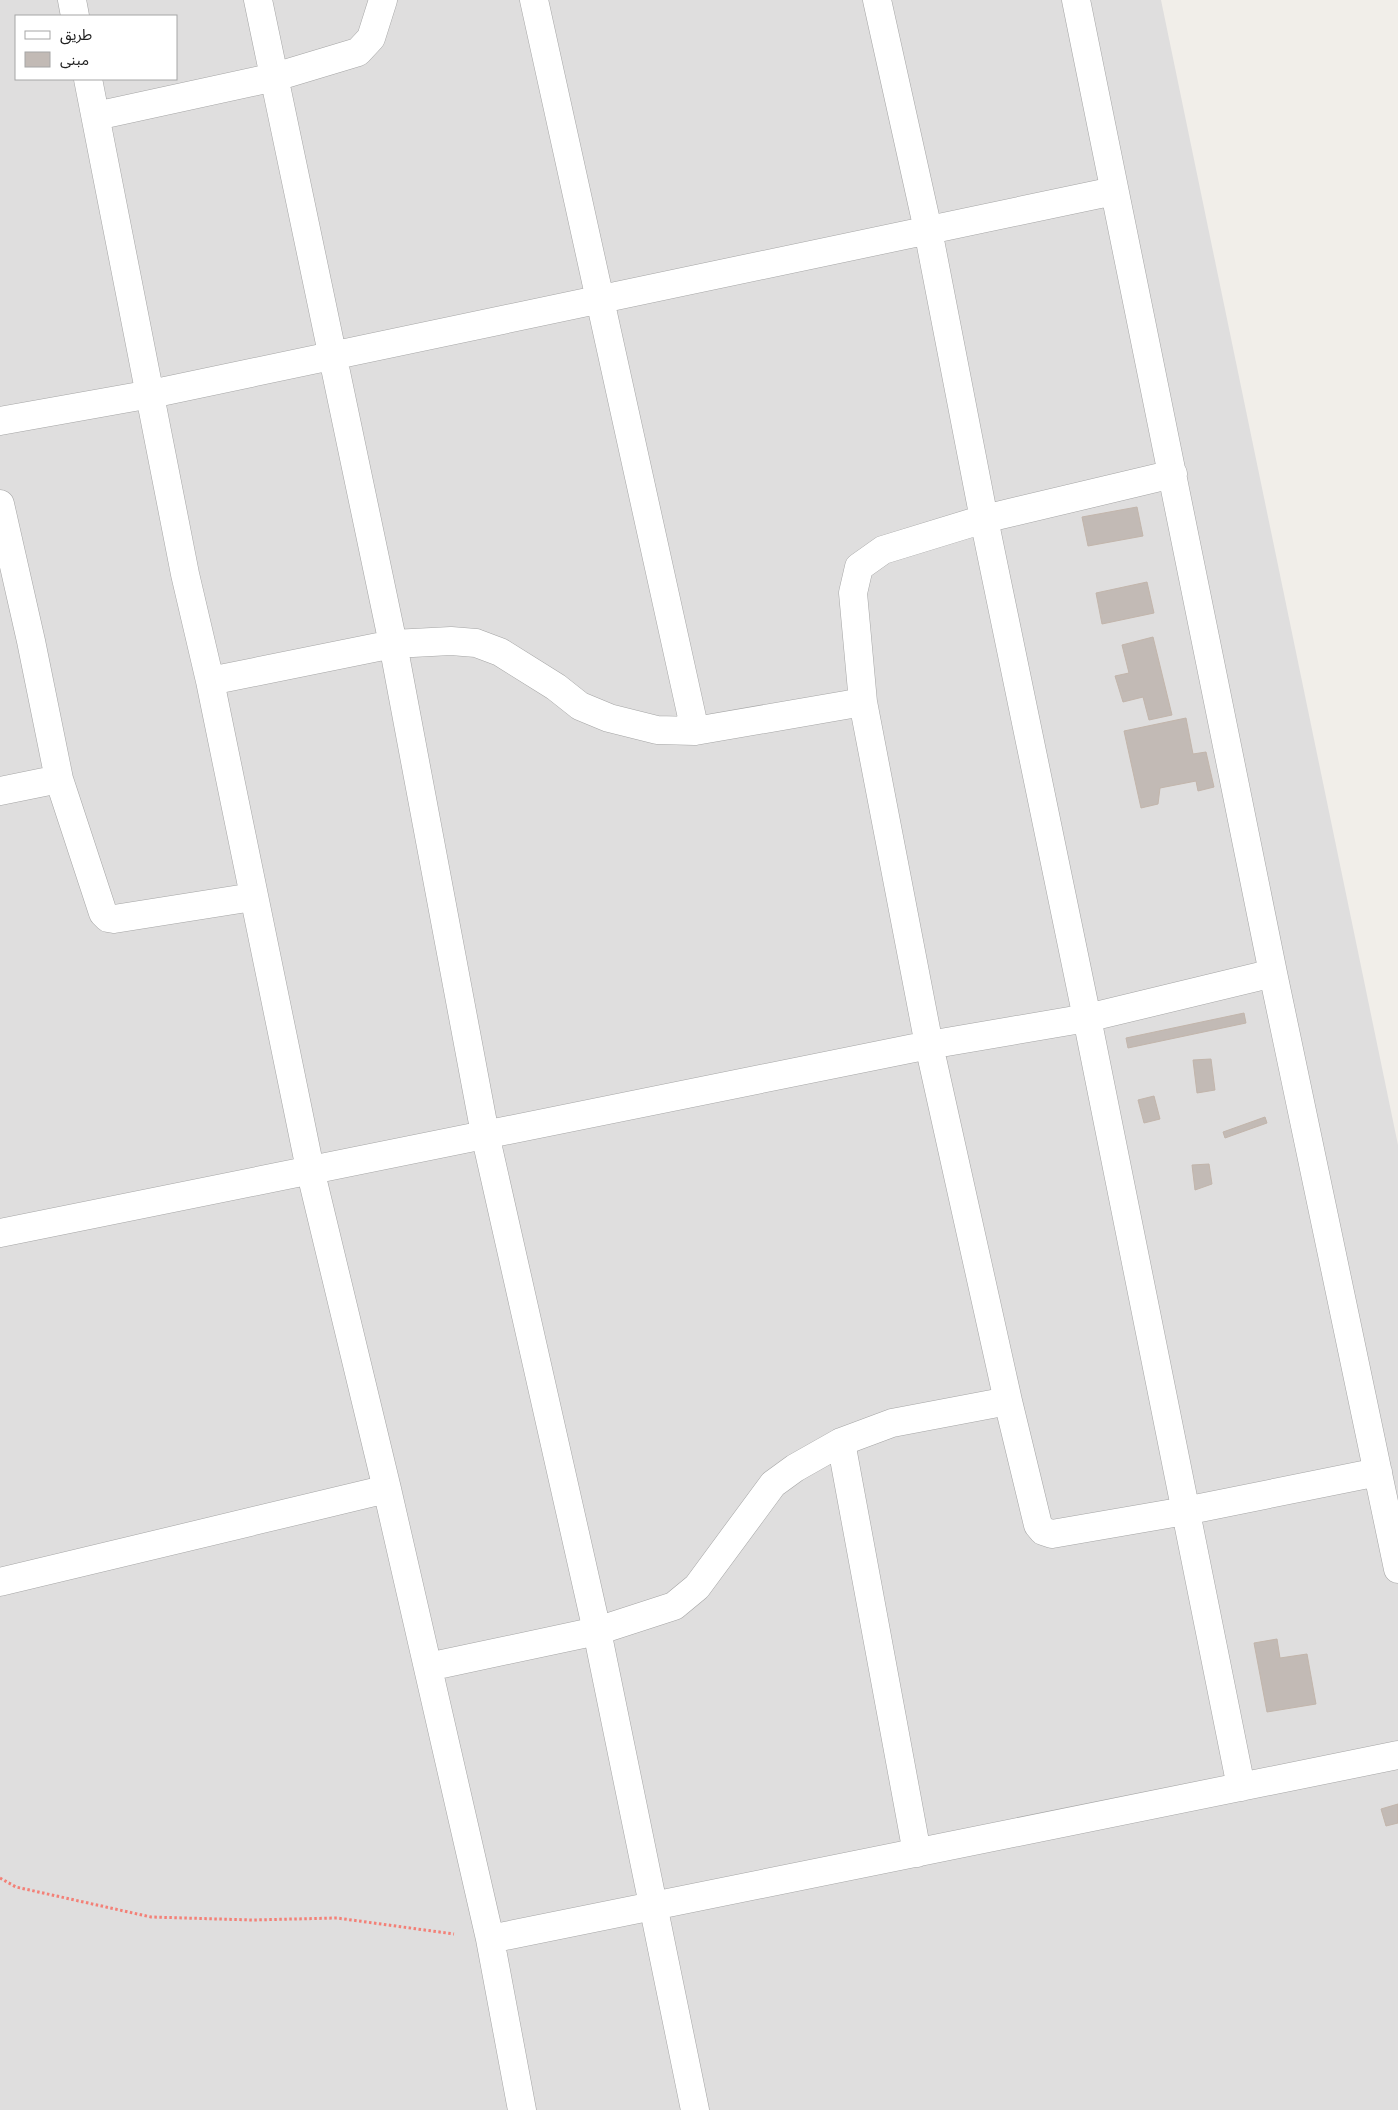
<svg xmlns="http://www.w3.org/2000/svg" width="1398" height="2110" viewBox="0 0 1398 2110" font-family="'Work Sans','Noto Sans Arabic',sans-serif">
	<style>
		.residential { fill: #dfdede; fill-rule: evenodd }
		.building { fill: #c2bab5; stroke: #c2b5ab }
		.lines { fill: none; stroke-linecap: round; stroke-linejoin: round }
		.minor-casing { stroke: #a5a5a5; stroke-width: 29 }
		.path { stroke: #f38077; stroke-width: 3; stroke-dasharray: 2.5 2.5; stroke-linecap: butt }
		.minor { stroke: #fff; stroke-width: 28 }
	</style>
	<rect width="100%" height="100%" fill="#f1eee9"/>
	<path class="residential" d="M0,0H1161L1398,1145V2110H0ZM16,16H176V79H16Z"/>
	<path class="building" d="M1137,507L1143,536L1088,546L1082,517Z
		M1147,582L1154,613L1102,624L1096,593Z
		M1153,637L1172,715L1149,720L1143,697L1123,702L1115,676L1129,673L1122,645Z
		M1186,718L1193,754L1206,752L1214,787L1198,791L1196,781L1160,788L1158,804L1141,808L1124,731Z
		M1244,1013L1246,1023L1128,1048L1126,1038Z
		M1211,1059L1215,1090L1197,1093L1193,1060Z
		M1154,1096L1160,1119L1144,1123L1138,1100Z
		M1265,1117L1267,1123L1225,1138L1223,1132Z
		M1209,1164L1212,1184L1195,1190L1192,1165Z
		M1277,1639L1280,1658L1307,1654L1316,1704L1267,1712L1254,1643Z
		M1398,1804V1823L1386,1826L1381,1809Z"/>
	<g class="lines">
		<g class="minor-casing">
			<path id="minor" d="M72,0L75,16
				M258,0L393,644L485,1134L597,1631L695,2110
				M534,0L695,731
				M877,0L928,230L984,519L1087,1018L1241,1787
				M1076,0L1273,973L1398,1569
				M88,79L185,574L210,681L310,1169L387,1489L490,1939L522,2110
				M96,116L275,77L358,52L371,38L383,0
				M0,421L151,394L1114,191
				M1173,474L984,519L883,550L859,567L853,593L863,702L929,1045L1008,1401L1038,1525L1043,1531L1052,1534L1185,1511L1378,1472
				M0,504L31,641L59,779L103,913L108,918L114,919L253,897
				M210,681L393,644L451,641L476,643L500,652L556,687L580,706L609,718L657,730L695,731L863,702
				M0,791L59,779
				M0,1233L929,1045L1087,1018L1273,973
				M841,1442L917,1853
				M0,1582L387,1489
				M428,1667L597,1631L674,1606L697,1587L773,1484L795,1468L841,1442L892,1423L1008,1401
				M490,1939L1398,1755"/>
		</g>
		<path class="path" d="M0,1878L16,1887L151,1917L252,1920L337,1918L454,1934"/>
		<use href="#minor" class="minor"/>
	</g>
	<rect x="15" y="15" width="162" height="65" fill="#ffffff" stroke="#a6a6a6"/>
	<rect x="25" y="31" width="25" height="8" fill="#ffffff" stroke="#a6a6a6"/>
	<text x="60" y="40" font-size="15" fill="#212121">طريق</text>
	<rect x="25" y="52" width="25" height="15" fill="#c2bab5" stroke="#a6a6a6"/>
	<text x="60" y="65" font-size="15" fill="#212121">مبنى</text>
</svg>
